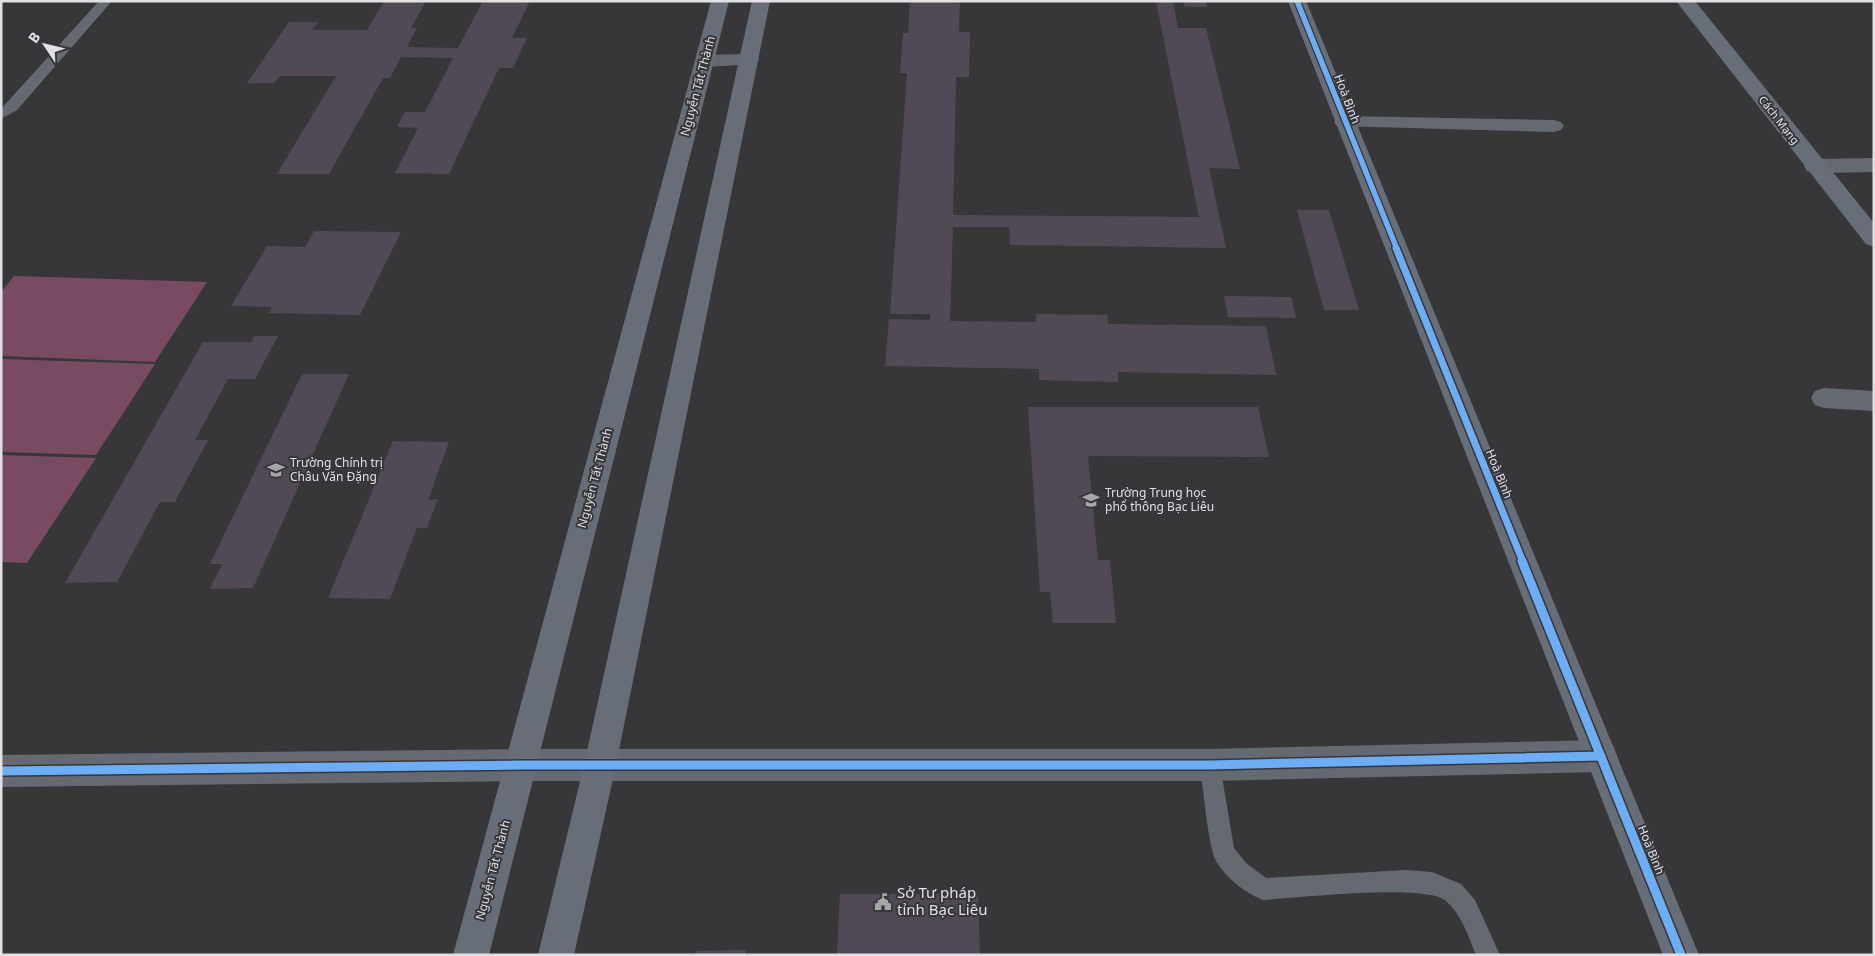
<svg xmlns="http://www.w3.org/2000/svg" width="1875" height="956" viewBox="0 0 1875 956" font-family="'Noto Sans',sans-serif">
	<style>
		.green { fill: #784b63 }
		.building { fill: #524956 }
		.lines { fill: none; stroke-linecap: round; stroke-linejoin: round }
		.lane { fill: #656a72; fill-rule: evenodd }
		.street { fill: #656a72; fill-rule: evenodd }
		.secondary { fill: #676e78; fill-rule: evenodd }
		.cycleway-far2-casing { stroke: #36363b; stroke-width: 8 }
		.cycleway-far1-casing { stroke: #36363b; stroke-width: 10 }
		.cycleway-casing { stroke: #36363b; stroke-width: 12 }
		.cycleway-far2 { stroke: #6dadf4; stroke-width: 5.5 }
		.cycleway-far1 { stroke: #6dadf4; stroke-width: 7 }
		.cycleway { stroke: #6dadf4; stroke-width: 9 }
		.labels { text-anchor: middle; stroke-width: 4; stroke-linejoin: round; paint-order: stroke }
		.far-street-label { font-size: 11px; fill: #e1e1e4; stroke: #36363b }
		.street-label { font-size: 12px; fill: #e1e1e4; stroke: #36363b }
		.poi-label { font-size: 12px; fill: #e1e1e4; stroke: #36363b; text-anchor: start }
		.near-poi-label { font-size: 15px; fill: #e1e1e4; stroke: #36363b; text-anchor: start }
	</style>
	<rect width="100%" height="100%" fill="#37373a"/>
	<path class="green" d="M14,276L207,282L155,362L1,356V292Z
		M1,359L155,364L96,455L1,452Z
		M1,455L96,458L27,563L1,562Z"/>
	<path class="building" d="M384,1H426L411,28H417L407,47L458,48L483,1H530L512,38H527L513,68H499L449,174L395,173L418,128L397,127L405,112H425L453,58L401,57L390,78H383L329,174H277L336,76H280L274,83H247L289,22H318L312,30H367Z
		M910,1H960L959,32H970L969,77H956L953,215L1199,217L1156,1H1173L1178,28H1206L1240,169L1209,168L1226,248L1010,245L1009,227H953L950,321L1036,322V314L1107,315L1108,324L1266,326L1276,375L1118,372V382L1039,380V369L885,366L889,319L930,320V314H890L907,73H900L903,33H908Z
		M1183,1H1206L1207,7H1185Z
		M1297,210H1329L1359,310H1324Z
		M314,231L401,232L360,315L269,313L272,307L231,306L267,246L305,247Z
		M1224,296L1291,297L1296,318L1228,317Z
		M254,336H278L255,379H228L195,440H208L175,502H160L117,582L65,583L203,342H251Z
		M302,374H349L253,588L210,589L222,564H210Z
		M1028,407H1258L1269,457L1088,456L1098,560H1110L1116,623H1053L1050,592H1040Z
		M393,441L449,442L428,500L438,499L427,528H417L390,599L328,598Z
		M840,894H978L980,955H837Z
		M746,950L745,955H695L696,951Z"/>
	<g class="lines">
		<path class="lane" d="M99,1H112L17,110L1,119V109Z
			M1210,755L1217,758L1220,765L1234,848L1246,863L1266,878L1406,870L1432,872L1461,884L1475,900L1500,955H1476C1468,936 1462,915 1446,901C1427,883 1295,898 1263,900C1245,893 1226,878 1216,861C1208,846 1203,786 1200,765L1203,758Z"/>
		<path class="street" d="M749,54L756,56L759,60L756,64L705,67L698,65L695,61L698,57L705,55Z
			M1344,116L1554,120L1561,122L1564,126L1561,130L1554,132L1337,126L1334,122L1337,118Z
			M1874,158V172L1815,173L1807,171L1804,166L1807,161L1815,159Z
			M1824,388L1874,391V411L1824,408L1815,405L1811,398L1815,391Z
			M1601,740L1613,745L1617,756L1613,767L1601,772L1210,781H521L1,787V755L521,749H1210Z"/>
		<path class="secondary" d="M711,1H729L489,955H453Z
			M752,1H770L616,765L574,955H538L584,765Z
			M1288,1H1306L1699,955H1663Z
			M1676,1H1695L1874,223V247L1866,244Z"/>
		<g class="cycleway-far2-casing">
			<path id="cycleway-far2" d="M1297,1L1397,249"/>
		</g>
		<g class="cycleway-far1-casing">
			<path id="cycleway-far1" d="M1396,248L1523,562"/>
		</g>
		<g class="cycleway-casing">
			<path id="cycleway" d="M1522,561L1681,955
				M1,771L521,765H1210L1601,756"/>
		</g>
		<use href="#cycleway-far2" class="cycleway-far2"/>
		<use href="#cycleway-far1" class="cycleway-far1"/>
		<use href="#cycleway" class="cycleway"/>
	</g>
	<defs>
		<g id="university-bare" transform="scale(1.35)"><path d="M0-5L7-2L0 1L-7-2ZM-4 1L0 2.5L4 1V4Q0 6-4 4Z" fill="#a6a6a8" stroke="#36363b" stroke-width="2.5" paint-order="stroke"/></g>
		<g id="school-bare" transform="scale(1.35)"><path d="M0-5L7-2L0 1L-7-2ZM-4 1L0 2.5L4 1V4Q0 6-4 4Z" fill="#a6a6a8" stroke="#36363b" stroke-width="2.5" paint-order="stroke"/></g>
		<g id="civic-bare" transform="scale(1.35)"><path d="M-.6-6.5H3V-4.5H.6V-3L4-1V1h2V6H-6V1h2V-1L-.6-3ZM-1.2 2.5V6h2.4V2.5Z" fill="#a6a6a8" stroke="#36363b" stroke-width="2.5" paint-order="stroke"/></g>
	</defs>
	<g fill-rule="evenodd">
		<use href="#university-bare" x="276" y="470"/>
		<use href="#school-bare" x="1091" y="500"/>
		<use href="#civic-bare" x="883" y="902"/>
	</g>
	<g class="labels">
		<g class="far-street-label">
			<text transform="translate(1779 120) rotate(52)" y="4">Cách Mạng</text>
		</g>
		<g class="street-label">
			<text transform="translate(698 86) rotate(-75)" y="4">Nguyễn Tất Thành</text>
			<text transform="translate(1347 99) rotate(69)" y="4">Hoà Bình</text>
			<text transform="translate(1499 474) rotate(68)" y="4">Hoà Bình</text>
			<text transform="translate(595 478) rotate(-75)" y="4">Nguyễn Tất Thành</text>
			<text transform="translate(1651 850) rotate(68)" y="4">Hoà Bình</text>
			<text transform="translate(493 870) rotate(-75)" y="4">Nguyễn Tất Thành</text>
		</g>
		<g class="poi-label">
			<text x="290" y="467">Trường Chính trị<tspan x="290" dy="14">Châu Văn Đặng</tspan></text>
			<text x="1105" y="497">Trường Trung học<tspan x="1105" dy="14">phổ thông Bạc Liêu</tspan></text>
		</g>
		<g class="near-poi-label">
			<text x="897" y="898">Sở Tư pháp<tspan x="897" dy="17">tỉnh Bạc Liêu</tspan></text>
		</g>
	</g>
	<rect width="1875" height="956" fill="none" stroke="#e1e1e4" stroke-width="5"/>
	<g transform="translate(45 45) rotate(305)" stroke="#36363b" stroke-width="4" paint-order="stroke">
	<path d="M0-4L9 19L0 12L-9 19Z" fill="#e1e1e4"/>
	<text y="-8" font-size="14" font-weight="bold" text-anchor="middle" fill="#e1e1e4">B</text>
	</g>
</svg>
